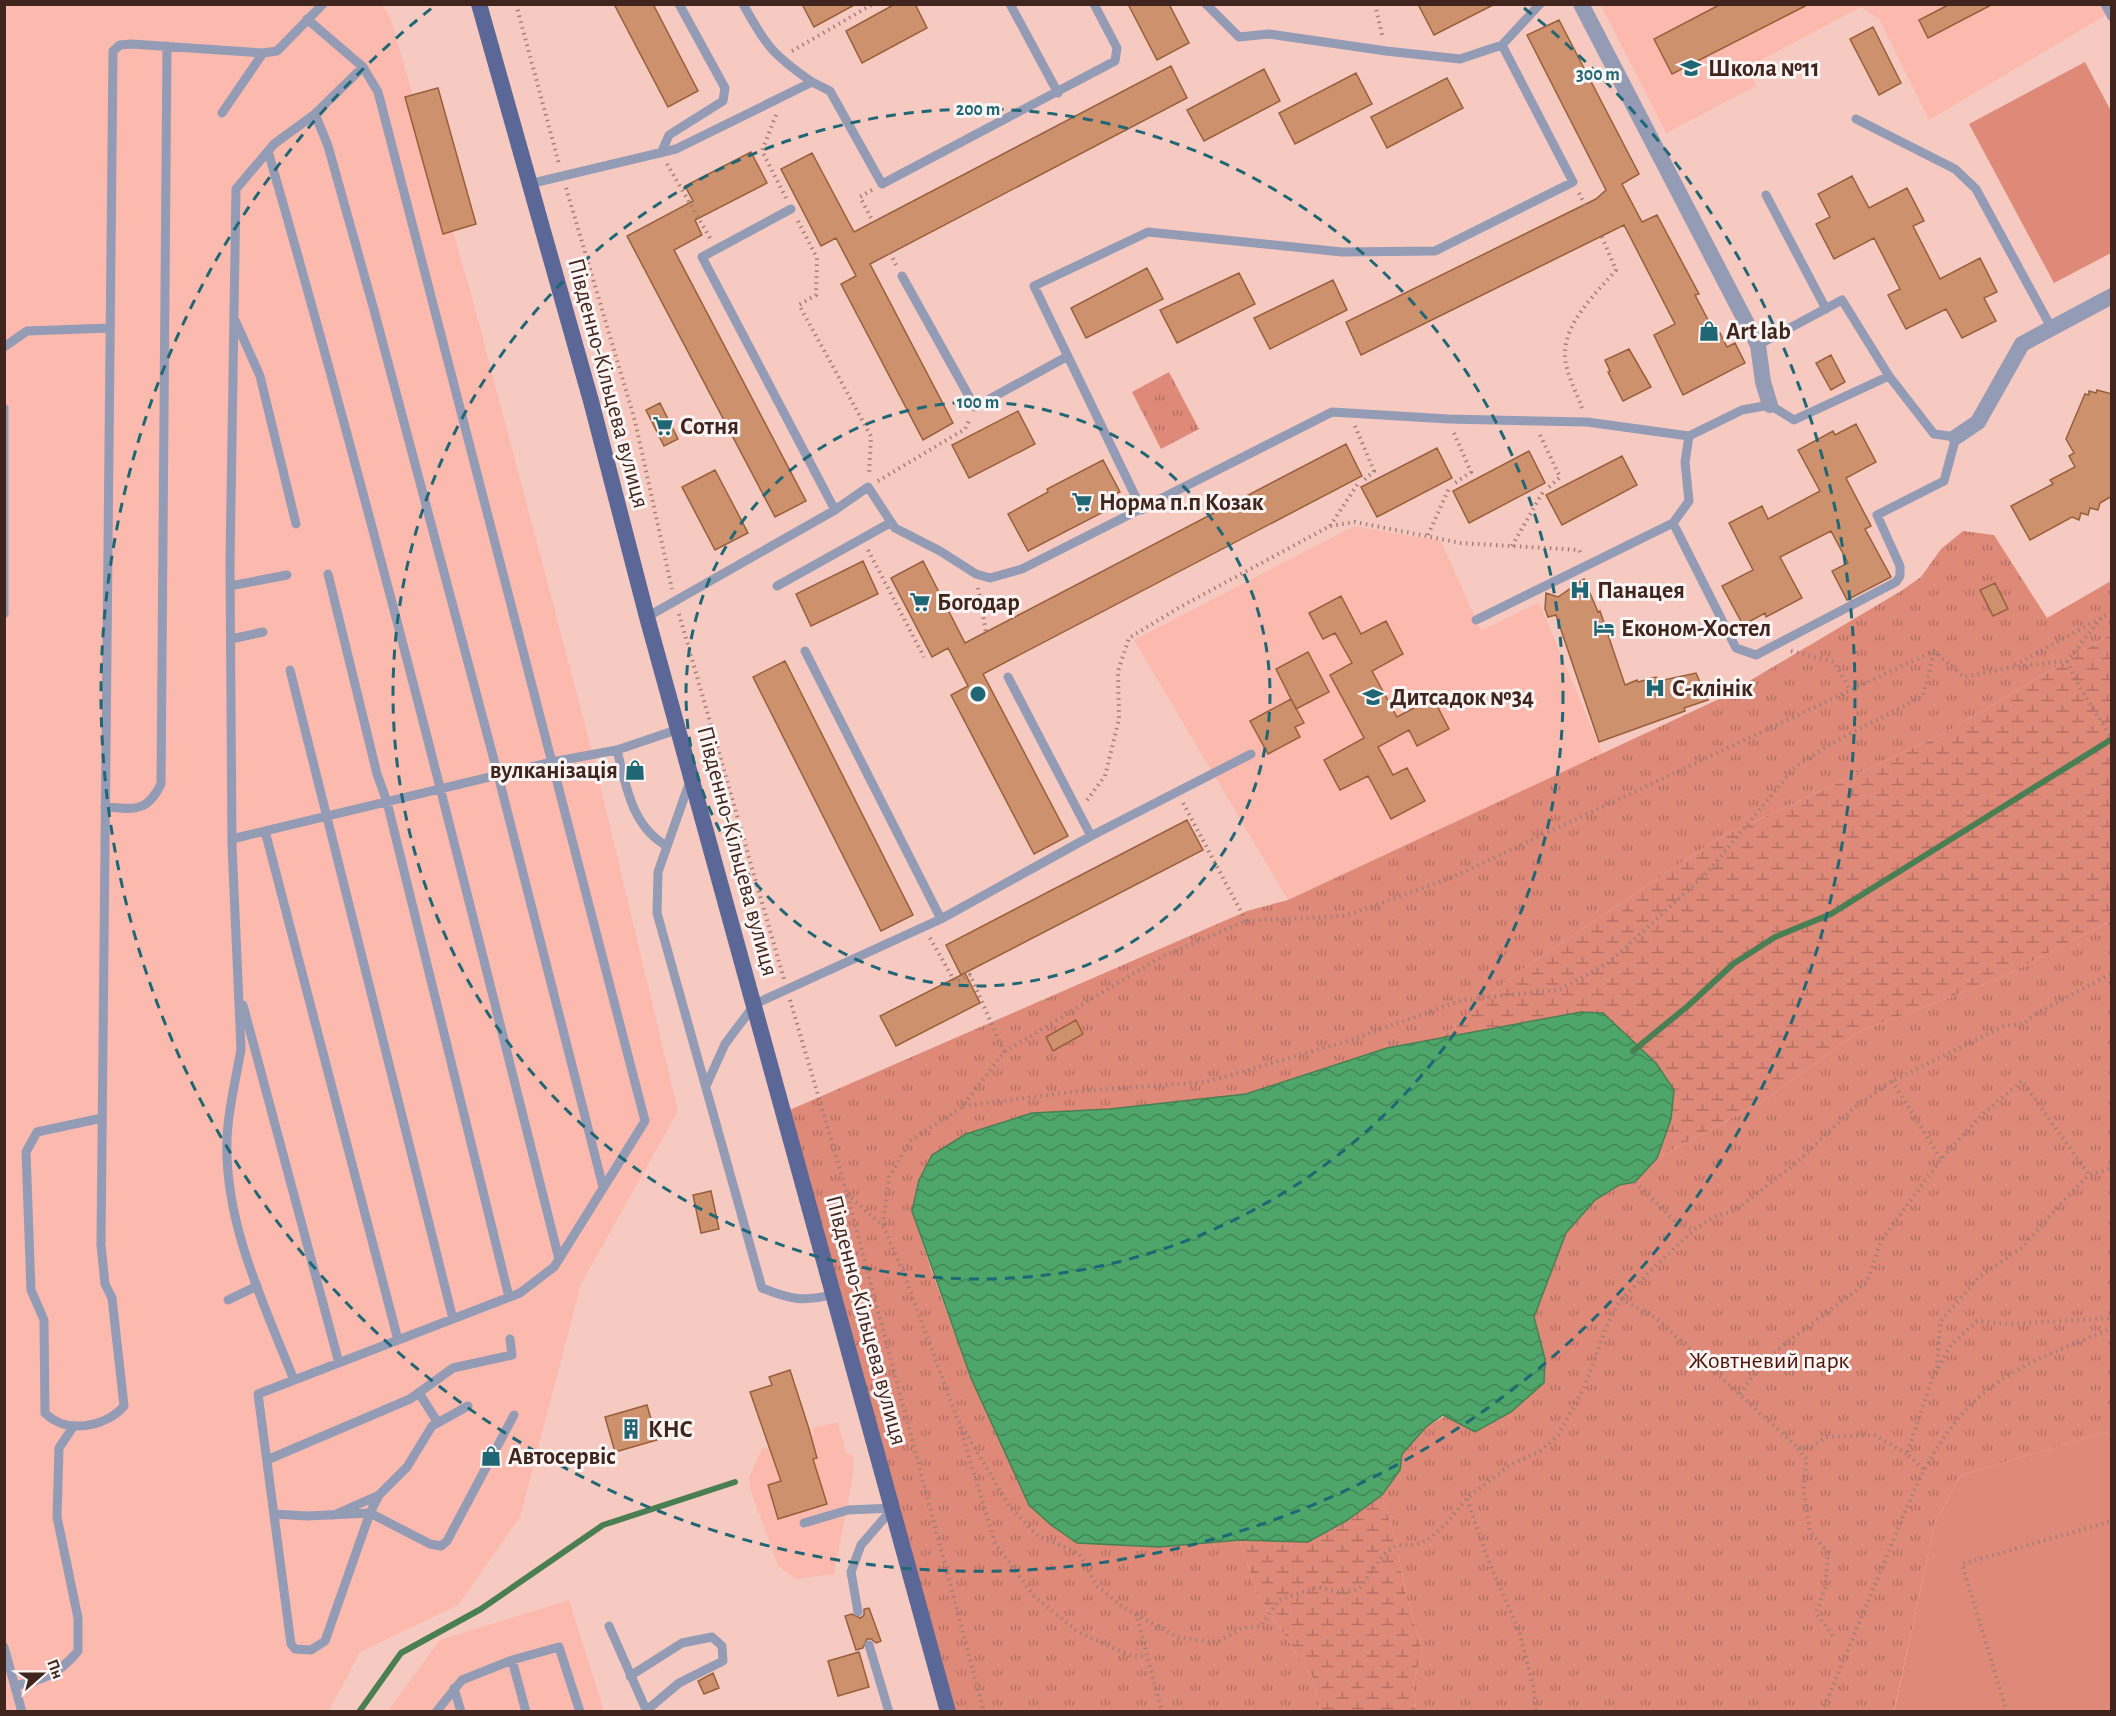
<svg xmlns="http://www.w3.org/2000/svg" width="2116" height="1716" viewBox="0 0 2116 1716" font-family="'Alegreya Sans',sans-serif">
	<style>
		.built { fill: #fbbaad }
		.green { fill: #df8979 }
		.wetland { fill: url(#wetland-marsh) }
		.park { fill: url(#park-tufts) }
		.water { fill: url(#water-waves); stroke: #4a7f53; stroke-width: 1.5 }
		.lines { fill: none; stroke-linecap: round; stroke-linejoin: round }
		.stream { stroke: #4a7f53; stroke-width: 6 }
		.building { fill: #cd916d; stroke: #975f3c; stroke-width: 1.5 }
		.path { stroke: #a47f77; stroke-width: 4; stroke-dasharray: 1.5 4.5; stroke-linecap: butt }
		.service { stroke: #939bb5; stroke-width: 9 }
		.minor { stroke: #939bb5; stroke-width: 16 }
		.primary { stroke: #5b6897; stroke-width: 16 }
		.ring { fill: none; stroke: #1f6774; stroke-width: 3; stroke-dasharray: 10 8 }
		.labels { text-anchor: middle; stroke-width: 6; stroke-linejoin: round; paint-order: stroke }
		.poi-label { font-size: 24px; font-weight: bold; fill: #40241e; stroke: #fdf5f3; text-anchor: start }
		.street-label { font-size: 24px; fill: #40241e; stroke: #fdf5f3 }
		.park-label { font-size: 24px; fill: #50140a; stroke: #fdf5f3 }
		.centre { fill: #1f6774; stroke: #fdf5f3; stroke-width: 3 }
		.ring-label { font-size: 18px; text-anchor: middle; font-weight: bold; fill: #1f6774; stroke: #fdf5f3; stroke-width: 6; stroke-linejoin: round; paint-order: stroke }
	</style>
	<defs>
		<pattern id="wetland-marsh" width="20" height="14" patternUnits="userSpaceOnUse" patternTransform="scale(1.5)"><rect width="20" height="14" fill="#df8979"/><path d="M1 5h8M5 5V1M11 12h8M15 12V8" fill="none" stroke="#b67063"/></pattern>
		<pattern id="park-tufts" width="24" height="20" patternUnits="userSpaceOnUse" patternTransform="scale(1.5)"><rect width="24" height="20" fill="#df8979"/><path d="M3 7l-1-3M5 7V3M7 7l1-3M15 17l-1-3M17 17v-4M19 17l1-3" fill="none" stroke="#b67063"/></pattern>
		<pattern id="water-waves" width="16" height="10" patternUnits="userSpaceOnUse" patternTransform="scale(1.5)"><rect width="16" height="10" fill="#4fa66a"/><path d="M0 5q4-4 8 0t8 0" fill="none" stroke="#438757"/></pattern>
	</defs>
	<rect width="100%" height="100%" fill="#f7cac1"/>
	<path class="built" d="M2104,4L2108,14L1929,120L1879,19L1861,7L1748,67L1756,86L1666,133L1601,5Z
		M5,5H382L390,17L470,290L592,751L678,1111L581,1284L520,1517L458,1605L360,1652L329,1711L5,1712Z
		M1354,526L1441,541L1481,631L1539,602L1603,755L1288,900L1134,640Z
		M838,1422L846,1453L853,1456V1475L834,1574L796,1579L778,1566L750,1489L749,1477L762,1449L814,1435L813,1428Z
		M569,1600L604,1711L387,1712L440,1640Z"/>
	<path class="green" d="M2085,62L2111,111V253L2054,283L1969,124Z
		M2111,1431V1711L1894,1712L1935,1523L1961,1475Z"/>
	<path class="wetland" d="M2111,634V921L1998,979L1858,1032L1762,1102L1657,1158L1671,1119L1656,1063L1632,1042L1441,1038L1514,975L1717,839L1945,733Z
		M1382,1495L1395,1538L1407,1598L1423,1652L1413,1683L1416,1711H1321L1312,1677L1256,1592L1240,1540L1308,1542L1346,1521Z"/>
	<path class="park" d="M1169,372L1199,429L1161,449L1132,392Z
		M1963,531L1994,535L2047,618L2111,581V634L1945,733L1717,839L1514,975L1441,1038L1387,1048L1246,1095L1110,1109L1032,1113L919,1180L912,1211L931,1269L971,1378L1029,1505L1159,1547L1240,1540L1256,1592L1312,1677L1321,1711H949L785,1112L1247,911L1288,900L1719,699L1901,591L1921,577L1941,549Z
		M2111,921V1431L1961,1475L1935,1523L1894,1711H1416L1413,1683L1423,1652L1407,1598L1395,1538L1382,1495L1400,1471L1402,1454L1426,1427L1545,1359L1534,1317L1566,1233L1595,1200L1619,1185L1635,1182L1657,1158L1762,1102L1858,1032L1998,979Z"/>
	<path class="water" d="M1581,1012L1603,1013L1656,1063L1674,1090L1671,1119L1657,1158L1635,1182L1619,1185L1595,1200L1566,1233L1534,1317L1545,1359L1544,1383L1511,1412L1475,1432L1443,1415L1426,1427L1402,1454L1400,1470L1382,1495L1346,1521L1308,1542L1240,1540L1159,1547L1077,1543L1051,1525L1029,1505L971,1378L912,1211L919,1180L932,1155L966,1134L1032,1113L1110,1109L1246,1094L1387,1048Z"/>
	<g class="lines">
		<path class="stream" d="M1633,1051L1689,1005L1733,964L1775,937L1831,914L2112,739
			M359,1712L401,1653L481,1609L603,1525L735,1482"/>
	</g>
	<path class="building" d="M614,4H653L698,91L668,107Z
		M802,4H856L814,27Z
		M895,4H915L927,28L862,63L846,31Z
		M1128,4H1169L1189,43L1157,60Z
		M1418,4H1495L1434,35Z
		M1721,4H1809L1672,74L1654,39Z
		M1950,4H1993L1928,38L1919,20Z
		M1559,20L1639,174L1622,184L1642,222L1657,215L1699,294L1695,295L1716,335L1720,333L1727,347L1735,343L1745,363L1683,395L1654,335L1675,324L1624,225L1361,355L1346,322L1596,199L1606,190L1527,35Z
		M1873,27L1901,83L1879,95L1850,39Z
		M1171,66L1187,98L870,264L953,423L923,440L841,284L856,276L836,238L821,246L781,169L812,153L854,232Z
		M1264,69L1280,101L1204,141L1187,110Z
		M1356,73L1372,104L1295,144L1279,113Z
		M1447,78L1463,108L1387,148L1371,117Z
		M438,88L476,224L443,234L405,97Z
		M751,152L767,183L695,220L702,235L674,250L806,501L775,517L627,236L693,201L685,186Z
		M1852,176L1869,208L1907,188L1924,221L1913,226L1940,279L1980,258L1997,292L1984,298L1996,321L1962,338L1946,309L1906,329L1888,295L1900,289L1874,238L1834,259L1816,224L1830,217L1818,194Z
		M1147,268L1163,299L1086,338L1071,308Z
		M1239,273L1255,304L1177,343L1160,310Z
		M1333,280L1347,310L1270,349L1254,318Z
		M1629,349L1651,387L1623,401L1608,372L1610,371L1605,360Z
		M1831,355L1845,382L1831,390L1816,363Z
		M2097,390L2112,394V496L2100,503L2098,510L2090,508L2088,515L2081,513L2079,520L2072,517L2030,540L2011,506L2053,484L2050,480L2075,467L2069,456L2074,453L2066,439L2085,394L2089,395V391L2096,393Z
		M660,403L678,439L664,446L646,410Z
		M1018,411L1035,444L969,478L952,445Z
		M1856,424L1876,462L1846,478L1871,526L1865,529L1891,577L1847,600L1832,571L1848,563L1831,531L1780,557L1802,598L1766,617L1765,613L1743,625L1722,586L1753,570L1729,523L1762,506L1768,519L1820,491L1798,450L1833,431L1835,435Z
		M1346,444L1362,476L983,674L1068,836L1034,854L951,695L968,686L948,648L932,657L891,578L923,561L965,643Z
		M1437,448L1452,478L1377,517L1361,487Z
		M1529,451L1545,483L1469,523L1453,491Z
		M1622,456L1637,485L1562,525L1546,495Z
		M1103,460L1120,492L1106,499L1111,508L1028,551L1008,514L1048,492L1047,489Z
		M715,470L748,533L715,550L682,487Z
		M863,561L878,594L811,626L796,594Z
		M1584,579L1598,612L1600,611L1625,685L1637,680L1638,682L1656,677L1659,681L1696,673L1708,700L1684,708L1685,711L1599,742L1556,615L1548,617L1545,609L1546,593L1558,597Z
		M1995,583L2008,609L1993,616L1980,590Z
		M1341,596L1361,634L1386,621L1403,654L1372,671L1397,717L1433,698L1449,729L1417,746L1409,730L1378,747L1393,775L1407,768L1425,801L1391,819L1368,776L1340,790L1324,760L1364,738L1330,675L1352,663L1335,633L1323,639L1309,613Z
		M1308,652L1329,692L1296,709L1276,669Z
		M785,661L913,915L881,931L753,677Z
		M1291,699L1304,723L1295,727L1300,737L1268,754L1250,721Z
		M1187,820L1203,850L961,975L946,945Z
		M965,973L980,1003L896,1046L880,1016Z
		M1076,1020L1083,1034L1053,1051L1046,1037Z
		M711,1191L719,1229L701,1233L693,1195Z
		M790,1370L809,1429L817,1458L813,1459L827,1504L778,1519L768,1485L781,1481L750,1392L772,1385L769,1377Z
		M647,1405L657,1440L615,1452L605,1417Z
		M869,1608L881,1641L876,1643L871,1639H867L863,1648L856,1650L845,1616L852,1614L860,1618L864,1615V1609Z
		M859,1652L869,1687L838,1696L828,1661Z
		M713,1673L719,1688L704,1694L698,1681Z"/>
	<g class="lines">
		<path class="path" d="M516,4L559,164
			M1375,4L1383,39
			M792,51L873,4
			M776,115L762,151L786,198
			M667,164L710,238
			M566,188L635,421L672,589
			M872,190L860,197L873,222
			M1579,193L1585,205
			M798,221L817,258L816,295L799,305L871,436L869,475
			M890,253L896,265
			M1582,408C1577,393 1565,372 1565,355C1564,323 1597,292 1616,270L1602,237
			M1355,426L1374,471L1364,480
			M1454,433L1471,472L1455,483
			M1540,435L1560,477L1548,488
			M878,481L965,429L970,419
			M1330,526L1359,482
			M1428,535L1450,486
			M1512,546L1544,490
			M868,550L924,657
			M978,588L986,632
			M679,614L784,979
			M1791,651L1834,662L1850,690
			M2067,661L2080,688L2112,739
			M2015,665L2112,612
			M1087,800L1105,776L1119,719L1118,671L1129,638L1180,607L1330,526L1355,522L1461,543L1579,550L1582,555
			M1183,803L1246,921
			M930,938L955,982L970,975L1004,1052
			M790,1000L847,1194L984,1712
			M1892,1081L1941,1159
			M963,1106L1079,1091L1206,1082L1345,1042L1462,1000L1559,990L1608,963L1705,875L1796,766L1836,741L1923,696L1934,652
			M1635,1182L1678,1224L1694,1230
			M847,1194L883,1226L903,1271L957,1418L1010,1507L1038,1536L1079,1553L1096,1585L1124,1608L1178,1637L1216,1643L1242,1628L1261,1626L1279,1600L1318,1587L1340,1593L1359,1589L1384,1554L1397,1545H1415L1428,1540L1445,1525L1467,1498L1510,1465L1540,1451L1558,1435L1583,1390L1608,1323L1621,1299L1694,1230L1713,1217L1734,1211L1795,1164L1854,1108L1892,1081L2004,1026L2023,1024L2034,1015L2112,973
			M883,1225L889,1177L911,1140L962,1107L1004,1052L1161,957L1246,921L1345,916L1453,877L1934,651L1964,677L2012,667L2067,661L2102,617
			M1621,1299L1656,1318L1798,1448H1810L1826,1437L1874,1435L1907,1454
			M1937,1368L1940,1322L1979,1277L2023,1247L2060,1204L2089,1175L2112,1168
			M1740,1394L1765,1359L1867,1282L1881,1241L1941,1159L1985,1112L2022,1081L2089,1175
			M960,1427L995,1543L1034,1596L1078,1632L1130,1655L1147,1657
			M1798,1448L1807,1460L1803,1487L1810,1532L1828,1552L1825,1588L1816,1613L1833,1636
			M1923,1469L1907,1454L1932,1379L1951,1345L1977,1321L2009,1324L2112,1318
			M1467,1499L1488,1560L1519,1631L1534,1689L1536,1712
			M1136,1613L1162,1712
			M1822,1712C1843,1662 1863,1613 1884,1563C1908,1505 1928,1446 1975,1401C2011,1365 2066,1348 2112,1328
			M2007,1712L1962,1564L2112,1521"/>
		<path class="service" d="M743,4C766,46 773,55 812,82
			M1010,4L1058,93
			M1206,4L1239,37L1269,34L1386,51L1460,59L1502,45
			M2105,4L2112,17
			M307,19L363,67L378,92L645,1121L554,1267L520,1293L258,1394L291,1644L295,1649L311,1650L325,1641L370,1513L430,1544L441,1546L447,1541L514,1415
			M222,113L263,53
			M315,114L328,146L374,310L498,775L603,1187
			M1856,119L1955,169L1976,189L2052,329
			M268,151C374,518 466,888 559,1259
			M661,153L669,135L723,101L725,88L679,4
			M529,184L676,149L812,82L830,91L882,184L1115,61L1117,48L1094,4
			M1766,195L1826,309
			M791,209L702,257L835,510
			M902,276L975,407L1068,356
			M235,320L260,376L296,524
			M1758,345L1842,300L1889,376
			M4,347L27,331L110,328
			M4,408V614
			M1142,510L1034,286L1148,232L1342,252L1435,251L1573,182L1502,45L1540,4
			M328,574L377,774L387,802L509,1297
			M230,586L287,575
			M777,586L890,523
			M647,617L835,510L868,487L895,528L940,551L976,574L990,578L1022,569L1332,412L1448,419L1587,422L1689,436L1742,410L1770,405L1794,420L1889,376L1934,434L1956,437L1944,481L1877,515L1900,566V576L1896,582L1756,655L1736,648L1673,523
			M1476,620L1673,523L1689,501L1685,462L1689,436
			M231,639L263,632
			M805,651L941,919
			M290,670L453,1319
			M1008,677L1091,836
			M617,750C626,786 632,827 667,846
			M690,781L658,872L657,913L762,1288C791,1300 804,1302 835,1294
			M105,807C134,809 147,813 161,784L167,46
			M265,831L398,1340
			M232,839L552,762L617,750L679,729
			M243,1005L339,1363
			M706,1086L725,1044L755,1004L941,919L1091,836L1251,754
			M102,1118L37,1132L26,1152L31,1290L44,1320L45,1413C65,1434 105,1428 124,1406L112,1298L105,1284L101,1245L113,51L120,45L131,44L263,53L277,51L323,4
			M228,1300L257,1286
			M294,1380C264,1304 224,1223 227,1139C228,1108 236,1080 241,1049L232,845L230,563L236,189L274,144L315,114L363,67
			M419,1393L438,1423
			M267,1460L410,1399L453,1368L512,1355L510,1339
			M274,1514L307,1516L370,1513L379,1495
			M334,1515L379,1495L407,1467L432,1426L468,1406
			M804,1523L848,1510L893,1508
			M858,1612L851,1572L861,1545L893,1508
			M609,1626L647,1712
			M869,1645L889,1712
			M4,1647L22,1712
			M512,1660L526,1712
			M630,1676L682,1643L712,1637L722,1646L723,1661L679,1683L647,1710
			M15,1686C44,1679 58,1675 78,1651V1618L57,1517L59,1448L73,1427
			M454,1688L461,1712
			M436,1712L462,1680L512,1660L559,1647L580,1712"/>
		<path class="minor" d="M1581,4L1758,345L1763,382L1770,405
			M1956,437L1978,422L2022,344L2112,296"/>
		<path class="primary" d="M479,4L591,401L647,617L948,1712"/>
	</g>
	<g class="ring">
		<circle cx="978" cy="694" r="292"/>
		<circle cx="978" cy="694" r="585"/>
		<path d="M1524 8A877 877 0 1 1 432 8"/>
	</g>
	<defs>
		<g id="school-bare" transform="scale(1.62)"><path d="M0-5L7-2L0 1L-7-2ZM-4 1L0 2.5L4 1V4Q0 6-4 4Z" fill="#1f6774" stroke="#fdf5f3" stroke-width="2.5" paint-order="stroke"/></g>
		<g id="shop-bare" transform="scale(1.62)"><path d="M-5-2.5h2.3a2.7 3.5 0 0 1 5.4 0H5L5.5 6h-11ZM-1.5-2.5h3a1.5 2.3 0 0 0-3 0Z" fill="#1f6774" stroke="#fdf5f3" stroke-width="2.5" paint-order="stroke"/></g>
		<g id="supermarket-bare" transform="scale(1.62)"><path d="M-6-5.5h2.5l.6 2H6L4.5 2H-2.5L-4.4-4H-6ZM-1.5 3.2a1.3 1.3 0 1 0 .1 0ZM3 3.2a1.3 1.3 0 1 0 .1 0Z" fill="#1f6774" stroke="#fdf5f3" stroke-width="2.5" paint-order="stroke"/></g>
		<g id="hospital-bare" transform="scale(1.62)"><path d="M-5-5h3v3.5h4V-5h3V5h-3V1.5h-4V5h-3Z" fill="#1f6774" stroke="#fdf5f3" stroke-width="2.5" paint-order="stroke"/></g>
		<g id="hotel-bare" transform="scale(1.62)"><path d="M-6-4.5h1.5V1H6V5H4.5V3h-9V5H-6ZM-4 0a1.8 1.8 0 1 1 3.6 0ZM.5 0V-2.5h3Q6-2.5 6 0Z" fill="#1f6774" stroke="#fdf5f3" stroke-width="2.5" paint-order="stroke"/></g>
		<g id="building-bare" transform="scale(1.62)"><path d="M-4-6H4V6H1V3H-1V6H-4ZM-2.5-4.3h1.7v1.8h-1.7ZM.8-4.3h1.7v1.8H.8ZM-2.5-1h1.7V.8h-1.7ZM.8-1h1.7V.8H.8Z" fill="#1f6774" stroke="#fdf5f3" stroke-width="2.5" paint-order="stroke"/></g>
	</defs>
	<g fill-rule="evenodd">
		<use href="#school-bare" x="1691" y="68"/>
		<use href="#shop-bare" x="1709" y="331"/>
		<use href="#supermarket-bare" x="663" y="426"/>
		<use href="#supermarket-bare" x="1082" y="502"/>
		<use href="#hospital-bare" x="1580" y="590"/>
		<use href="#supermarket-bare" x="920" y="602"/>
		<use href="#hotel-bare" x="1604" y="628"/>
		<use href="#hospital-bare" x="1655" y="688"/>
		<use href="#school-bare" x="1373" y="697"/>
		<use href="#shop-bare" x="635" y="770"/>
		<use href="#building-bare" x="631" y="1429"/>
		<use href="#shop-bare" x="491" y="1456"/>
	</g>
	<g class="labels">
		<g class="poi-label">
			<text x="1708" y="76">Школа №11</text>
			<text x="1726" y="339">Art lab</text>
			<text x="680" y="434">Сотня</text>
			<text x="1099" y="510">Норма п.п Козак</text>
			<text x="1597" y="598">Панацея</text>
			<text x="937" y="610">Богодар</text>
			<text x="1621" y="636">Економ-Хостел</text>
			<text x="1672" y="696">С-клінік</text>
			<text x="1390" y="705">Дитсадок №34</text>
			<text x="618" y="778" text-anchor="end">вулканізація</text>
			<text x="648" y="1437">КНС</text>
			<text x="508" y="1464">Автосервіс</text>
		</g>
		<g class="street-label">
			<text transform="translate(609 383) rotate(75)" y="8">Південно-Кільцева вулиця</text>
			<text transform="translate(738 851) rotate(75)" y="8">Південно-Кільцева вулиця</text>
			<text transform="translate(867 1320) rotate(75)" y="8">Південно-Кільцева вулиця</text>
		</g>
		<g class="park-label">
			<text x="1769" y="1368">Жовтневий парк</text>
		</g>
	</g>
	<circle cx="978" cy="694" r="9" class="centre"/>
	<g class="ring-label">
		<text x="1598" y="80">300 m</text>
		<text x="978" y="115">200 m</text>
		<text x="978" y="408">100 m</text>
	</g>
	<rect width="2116" height="1716" fill="none" stroke="#40241e" stroke-width="12"/>
	<g transform="translate(42 1674) rotate(69)" stroke="#fdf5f3" stroke-width="4.5" paint-order="stroke">
	<path d="M0-4.5L10 22L0 15L-10 22Z" fill="#40241e"/>
	<text y="-9" font-size="16" font-weight="bold" text-anchor="middle" fill="#40241e">Пн</text>
	</g>
</svg>
